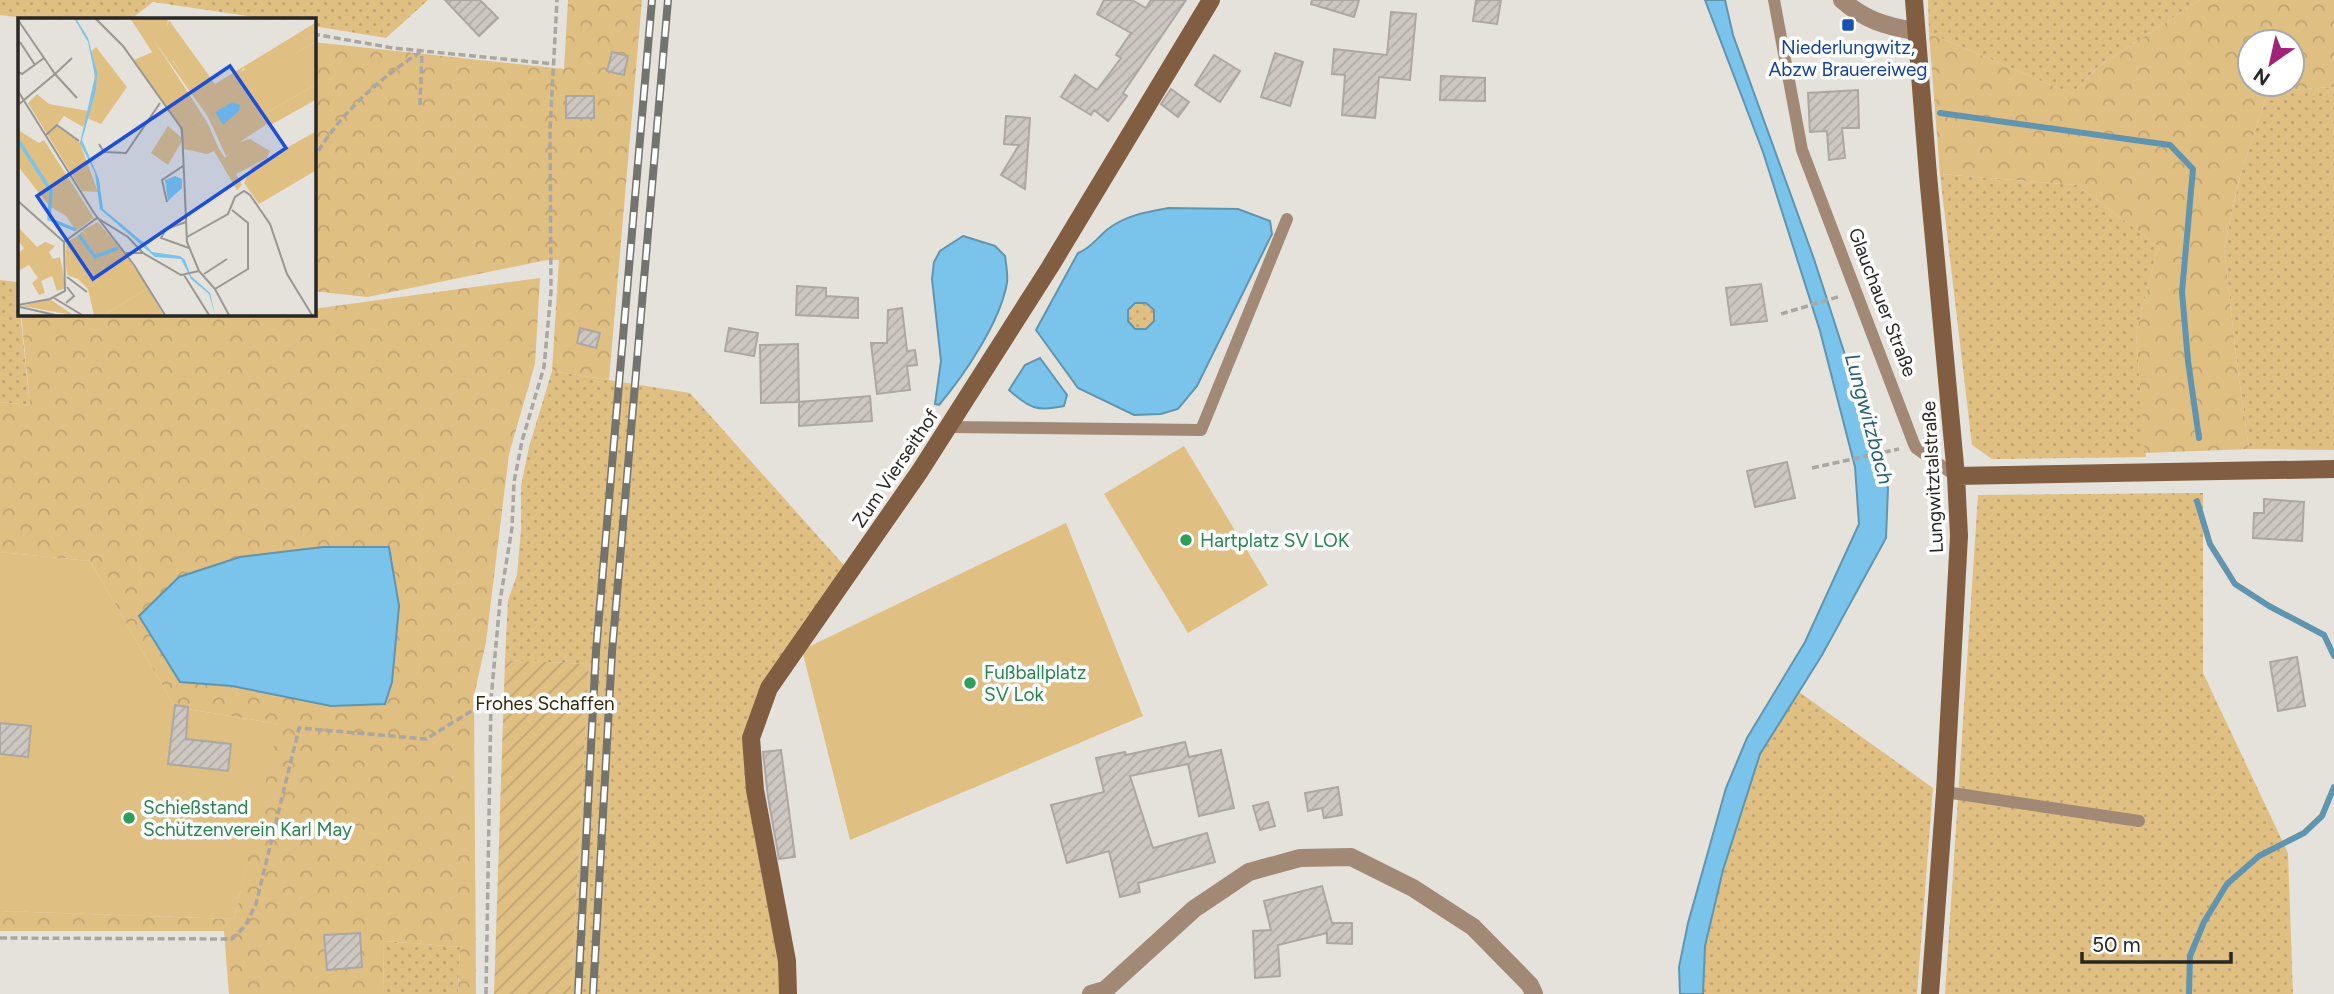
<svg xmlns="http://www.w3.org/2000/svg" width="2334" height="994" viewBox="0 0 2334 994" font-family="Figtree,sans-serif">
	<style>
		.grass { fill: url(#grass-dots) }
		.forest { fill: url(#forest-crowns); fill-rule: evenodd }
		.garden { fill: url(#garden-furrows) }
		.pitch { fill: #e0bf83 }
		.water { fill: #7ac4eb; stroke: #6195af; stroke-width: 2; fill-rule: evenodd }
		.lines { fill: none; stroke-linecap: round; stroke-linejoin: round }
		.stream { stroke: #6195af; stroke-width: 6 }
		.building { fill: url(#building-hatch); stroke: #ada7a3; stroke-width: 2 }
		.path { stroke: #aaa7a2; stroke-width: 3.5; stroke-dasharray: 7 3.5; stroke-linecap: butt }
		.lane { stroke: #a28975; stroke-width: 12 }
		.street { stroke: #a28975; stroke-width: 18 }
		.secondary { stroke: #815d41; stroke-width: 18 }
		.rail-casing { stroke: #74736e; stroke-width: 8 }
		.rail { stroke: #fff; stroke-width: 5; stroke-dasharray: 16; stroke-linecap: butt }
		.transit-dot { fill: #1a4fb4; stroke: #fff; stroke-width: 2.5 }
		.leisure-dot { fill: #2e9e5b; stroke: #fff; stroke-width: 2.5 }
		.labels { text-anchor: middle; stroke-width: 7; stroke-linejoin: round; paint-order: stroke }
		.transit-label { font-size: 19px; fill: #164399; stroke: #fff }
		.street-label { font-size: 19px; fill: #282724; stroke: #fff }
		.leisure-label { font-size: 19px; fill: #27864d; stroke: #fff; text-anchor: start }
		.park-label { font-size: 19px; fill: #36280a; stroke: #fff }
		.water-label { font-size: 21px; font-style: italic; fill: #265f7a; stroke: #fff }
		.inset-river { fill: none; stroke: #7ac4eb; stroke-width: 3.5 }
		.inset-road { fill: none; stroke: #999792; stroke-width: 2 }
		.view { fill: #1d4ed8; fill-opacity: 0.15; stroke: #1d4ed8; stroke-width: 3.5 }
		.inset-edge { fill: none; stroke: #282724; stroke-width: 3.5 }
	</style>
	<defs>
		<pattern id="grass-dots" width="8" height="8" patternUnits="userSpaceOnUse" patternTransform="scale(1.75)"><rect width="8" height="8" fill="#e0bf83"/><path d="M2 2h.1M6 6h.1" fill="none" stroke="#c0a471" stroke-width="1.8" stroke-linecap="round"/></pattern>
		<pattern id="forest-crowns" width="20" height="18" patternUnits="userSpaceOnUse" patternTransform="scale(1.75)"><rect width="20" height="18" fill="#e0bf83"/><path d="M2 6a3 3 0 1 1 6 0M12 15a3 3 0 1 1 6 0" fill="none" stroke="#c0a471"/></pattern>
		<pattern id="garden-furrows" width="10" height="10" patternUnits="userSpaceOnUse" patternTransform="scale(1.75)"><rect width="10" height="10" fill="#e0bf83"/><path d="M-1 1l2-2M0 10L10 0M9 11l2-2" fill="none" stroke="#c0a471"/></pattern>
		<pattern id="building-hatch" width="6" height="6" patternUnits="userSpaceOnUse" patternTransform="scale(1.75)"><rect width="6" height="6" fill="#cdc7c2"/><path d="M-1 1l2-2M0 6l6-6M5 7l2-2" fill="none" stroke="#b0aba7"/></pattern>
	</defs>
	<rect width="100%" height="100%" fill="#e5e2db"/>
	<path class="grass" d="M0,0H428L386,38L313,26V19H267L153,2L131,19H32L0,15Z
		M1928,0H2200L2099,66L2072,94L1929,33Z
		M2334,87V450L2249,449L2237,364L2224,248L2240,176L2268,91Z
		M1940,174L2077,185L2158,246L2136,334L2146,457L1992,459L1972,445Z
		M0,280L17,282L30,405L0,402Z
		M1128 316a13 13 0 1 1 26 0a13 13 0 1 1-26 0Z
		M552,371L690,393L850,572L769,688L751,738L788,994H571L589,664L505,660L508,600L517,575L521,530V486L529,447Z
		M2203,493V673L2288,853L2293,994H1945L1978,495Z
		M1799,692L1933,788L1917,994H1703L1705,946L1723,870L1760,754Z
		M384,941L460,947L458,994H383Z"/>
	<path class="forest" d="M568,0H642L609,380L552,371L559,260H547L367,297L313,291V42L564,69Z
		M2200,0H2334V87L2268,91L2240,176L2224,248L2237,364L2249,449L2145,453L2136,334L2158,246L2077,185L1940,174L1929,33L2072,94L2099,66ZM2292,42V84H2250V42Z
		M540,278L535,364L509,454L486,642L474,696L476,994H458L460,947L384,941L383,994H229L224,931H0V911L234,919L278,724L175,707L90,561L0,552V402L30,405L21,313H313V309Z"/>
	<path class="garden" d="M505,660L589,664L571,994H494Z"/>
	<path class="pitch" d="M1184,446L1268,585L1188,633L1104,494Z
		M1066,523L1143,716L850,840L802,650Z
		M0,552L90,561L175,707L279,724L234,919L0,911Z"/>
	<path class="water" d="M1705,0H1725L1733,35L1814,259L1888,488L1886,538L1822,655L1760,754L1723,870L1705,946L1703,994H1680L1679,967L1688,923L1726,788L1747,738L1805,642L1859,524L1855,467L1820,331L1763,152Z
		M1169,208L1238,209L1270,221L1272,234L1197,386L1178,409L1161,414L1134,415L1078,388L1036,330L1078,253C1090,249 1098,237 1108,229C1126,215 1147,212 1169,208ZM1135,303H1146L1154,310V321L1146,329H1135L1128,321V310Z
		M963,236L995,246L1005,256C1006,264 1008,274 1007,283C1000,322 965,374 939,405L935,404L941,361L932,279L934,262L940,251Z
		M1040,358L1067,395L1064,406C1037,412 1029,408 1009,390L1025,365Z
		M323,547H389L399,606L392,682L385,704L331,706L232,686L180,682L139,616L179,577L240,557Z"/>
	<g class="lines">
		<path class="stream" d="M1940,113L2170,145L2193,169L2182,292L2188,361L2199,438
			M2197,501L2210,544L2235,584L2269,606L2324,635L2334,656
			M2189,994L2190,956L2204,922L2227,884L2259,856L2304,833L2322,816L2334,787"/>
	</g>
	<path class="building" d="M445,0H480L498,18L479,36Z
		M1104,0H1132L1146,8L1151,0H1186L1123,93L1127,96L1108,121L1094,110L1091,115L1061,97L1075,75L1097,90L1121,58L1116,55L1131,33L1097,14Z
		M1312,0H1359L1354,17L1311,4Z
		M1476,0H1501L1497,24L1473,21Z
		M1391,12L1416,14L1410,80L1379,77L1375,118L1342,115L1345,75L1332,74L1334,49L1387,55Z
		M612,52L628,56L624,75L607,71Z
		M1275,53L1303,62L1290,106L1261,97Z
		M1214,55L1240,71L1220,102L1195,85Z
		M1441,76L1485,78V101L1440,100Z
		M1171,89L1189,102L1178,117L1161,104Z
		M1858,90L1859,128H1842L1845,158L1829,160L1827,131L1810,132L1808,93Z
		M566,96H594V118H566Z
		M1006,116L1030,118L1025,189L1001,175L1019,145L1004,144Z
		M1761,284L1767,321L1731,325L1726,288Z
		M797,286L826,288V296L858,298V318L796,315Z
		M902,308L907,351L915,350L917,365L907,366L910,390L877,394L871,343H887L888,310Z
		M580,328L600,333L596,348L577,343Z
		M729,328L758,333L754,356L725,351Z
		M798,344L799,402L761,403L760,345Z
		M870,396L872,421L799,426V402Z
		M1787,462L1795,498L1755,507L1747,471Z
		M2264,499L2304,502L2302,541L2253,538L2254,513H2264Z
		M2297,657L2305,706L2278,711L2270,662Z
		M175,705L188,707L186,739L231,744L228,771L168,764Z
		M0,723L31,726L28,757L0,754Z
		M1185,742L1189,757L1221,750L1234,808L1199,816L1188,764L1130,776L1153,848L1207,833L1215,862L1138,883L1140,892L1120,897L1109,851L1067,863L1051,805L1104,792L1096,758L1125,752L1126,755Z
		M781,750L795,857L779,859L768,797L763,752Z
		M1338,787L1342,815L1324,818L1322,808L1308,811L1305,793Z
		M1268,802L1275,826L1260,830L1253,806Z
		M1322,886L1332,923H1352V944L1327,943V933L1278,945L1280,976L1255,978L1253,931L1271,930L1264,901Z
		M360,933L362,967L327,970L324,935Z"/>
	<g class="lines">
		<path class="path" d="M313,34L393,48L554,64
			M420,105L422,51
			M313,160C339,114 377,81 420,52
			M1781,314L1841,296
			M1812,468L1899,449
			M0,938L232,939L245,926L256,904L299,728L426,739L491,699
			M486,994L491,699L500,601L512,528L514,482L522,441L544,367L551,292L550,130L557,0"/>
		<path class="lane" d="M1774,0L1802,150L1914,444L1916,448L1956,476
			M948,427L1201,430L1287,219
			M1945,792L2139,821"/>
		<path class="street" d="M1842,0C1865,20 1885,26 1915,31
			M1091,994L1105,990L1194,909L1249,872L1300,858L1351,857L1413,888L1473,927L1530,985L1534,994"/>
		<path class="secondary" d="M1914,0L1928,175L1956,476L1959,536L1945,792L1930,994
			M1956,476L2334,469
			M788,994L787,961L755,790L751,738L769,688L920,471L1050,267L1211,0"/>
		<g class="rail-casing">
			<path id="rail" d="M578,994L596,651L652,0
				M593,994L612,652L668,0"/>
		</g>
		<use href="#rail" class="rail"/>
	</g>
	<rect class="transit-dot" x="1841" y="18" width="14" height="14" rx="3.5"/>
	<g class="leisure-dot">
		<circle cx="1186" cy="540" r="7"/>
		<circle cx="970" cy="683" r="7"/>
		<circle cx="129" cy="818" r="7"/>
	</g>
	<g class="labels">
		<g class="transit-label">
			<text x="1848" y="54">Niederlungwitz,<tspan x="1848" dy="22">Abzw Brauereiweg</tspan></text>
		</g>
		<g class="street-label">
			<text transform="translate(1883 302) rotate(69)" y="7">Glauchauer Straße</text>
			<text transform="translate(895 468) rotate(-56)" y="7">Zum Vierseithof</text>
			<text transform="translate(1932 477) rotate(-93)" y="7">Lungwitztalstraße</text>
		</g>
		<g class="leisure-label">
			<text x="1200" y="547">Hartplatz SV LOK</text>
			<text x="984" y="679">Fußballplatz<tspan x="984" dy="22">SV Lok</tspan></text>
			<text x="143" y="814">Schießstand<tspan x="143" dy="22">Schützenverein Karl May</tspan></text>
		</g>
		<g class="park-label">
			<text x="545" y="710">Frohes Schaffen</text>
		</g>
		<g class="water-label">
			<text transform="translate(1869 419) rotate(75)" y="7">Lungwitzbach</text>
		</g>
	</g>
	<g transform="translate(18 18)">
		<rect width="298" height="298" fill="#e5e2db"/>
		<path d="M120,0H150L148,22L142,31ZM78,29L109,69L83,106L69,100L78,72L74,33ZM137,33L182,108L189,104L201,131L189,136L166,131L161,107L116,42ZM165,36L181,60L184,74L177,78L155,42ZM297,67V82L251,108L243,98ZM19,76L31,86L70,93L65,109L46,98L39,107L62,125L80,174L64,173L10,85ZM0,112L21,125L26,122L76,200L58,213L48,198L31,188L0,148ZM297,114V153L241,186L226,165L234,149ZM80,204L97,224L86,231L75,230L65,212ZM57,219L70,234L75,249L60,261L49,257L48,246V225ZM106,235L127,265L109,274L84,273L79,262L91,238ZM130,270L145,297H86ZM32,281L55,297L4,288Z" fill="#e0bf83"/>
		<path d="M151,2L197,66L297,5V16L228,53L225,50L214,82L252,68L254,48L297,24V67L243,98L249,106L222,124L232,121L252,133L249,140L218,156L224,167L219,172L196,133L201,131L207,140L214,132L208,138L190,99L142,31ZM165,37L180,59L176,62L183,74L177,77L155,43ZM65,213L76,230L97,224L106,235L91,238L79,262L84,272L94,266L109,273L127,265L130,270L86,297H76L70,271L60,261L75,249L57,219Z" fill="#e0bf83" fill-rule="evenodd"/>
		<path d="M112,0H120L130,13L189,104L182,108ZM1,210L19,229L27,224L37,228L31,234L35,241L42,239L48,270L39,273L34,258L23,263L27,275L21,277L14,265L20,260L11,247L0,253V236L6,230L0,223Z" fill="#e0bf83"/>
		<path d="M297,16V24L255,48L262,62L252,68L255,75L229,89L214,82L204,86L197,67ZM150,108L165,121L150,147L133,135Z" fill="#e0bf83"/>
		<path d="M56,0L59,2L70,20L79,54L78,72L64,122L81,161L85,191L126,225L134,234L162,238L167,242L173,258L192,275L197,297L191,276L173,261L163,241L137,239L82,191L77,155L62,125L77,58L70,24ZM215,84L222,87L221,93L205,107L197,94ZM157,158L164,161V170L150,183L147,162Z" fill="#7ac4eb"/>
		<path class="inset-river" d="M0,122L33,173L31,201L58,212M61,217L77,239L100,230"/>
		<path class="inset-road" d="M77,0L105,28L164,111L169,224L181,253M0,2L37,56L0,87M2,24L17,47M54,40L37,56L59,80M0,54L4,56L26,40M0,73L76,195L116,247L147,297M28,117L39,107L61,123M81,126L86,134L108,135L142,85M0,183L46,224M149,184L144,162L165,148M168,204L148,211L143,220L171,230M169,219L210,196L217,179L226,173L232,177L252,206L269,256L294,297M108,235H125L163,257L181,253M181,253L197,271L211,297M186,256L209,241M166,257L191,297M49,259L69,274M197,271L230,251V205L214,192M36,280L64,297M48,285L56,278L49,269M0,287L32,281L47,273L46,224L79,200L110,219L125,235M2,289L37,297"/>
		<path class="view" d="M212,48L268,130L75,261L19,178Z"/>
		<rect width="298" height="298" class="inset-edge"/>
	</g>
	<g transform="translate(2271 63) rotate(214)"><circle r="33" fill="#ffffff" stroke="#a9a9a7" stroke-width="2"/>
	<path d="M0-5L12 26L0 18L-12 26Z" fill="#a02378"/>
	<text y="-10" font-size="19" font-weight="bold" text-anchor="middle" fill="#282724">N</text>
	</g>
	<path d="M2082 952v10h149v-10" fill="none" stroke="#282724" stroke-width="3.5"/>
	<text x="2092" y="952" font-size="21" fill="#282724" stroke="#ffffff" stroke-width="5" paint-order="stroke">50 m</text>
</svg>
